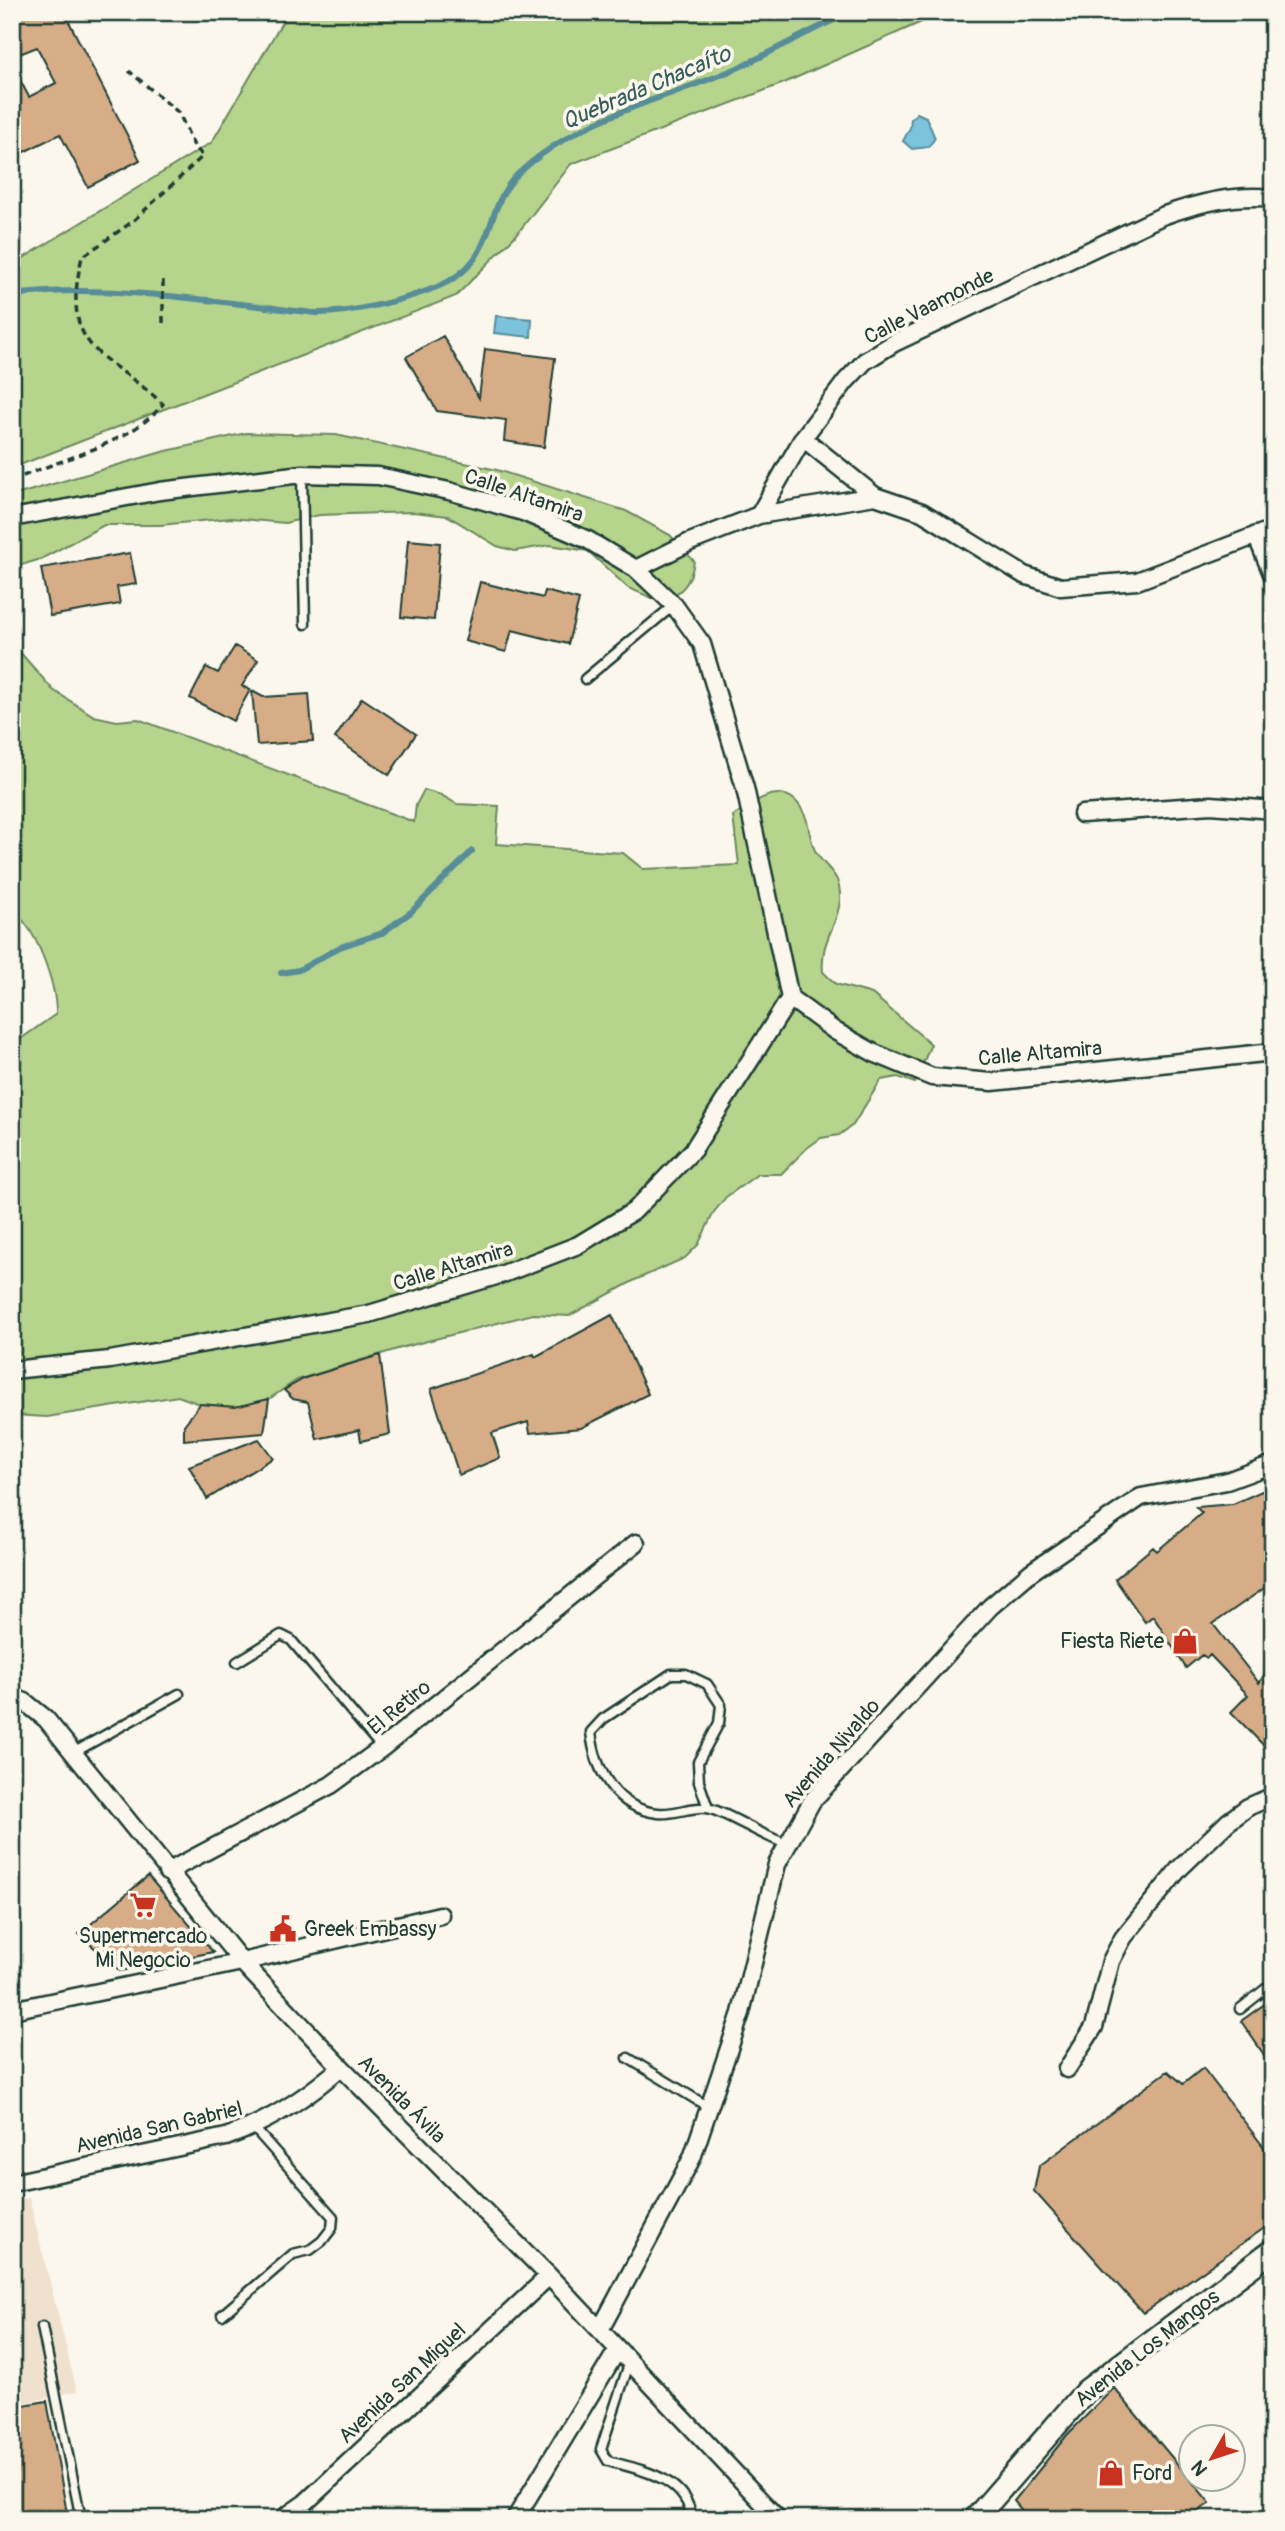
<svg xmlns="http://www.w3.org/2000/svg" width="1285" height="2531" viewBox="0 0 1285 2531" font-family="Pangolin,sans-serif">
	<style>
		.built { fill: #f0e1ce }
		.green { fill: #b7d48d; stroke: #6b8860; stroke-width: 2 }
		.water { fill: #7cc3dd; stroke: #578d99; stroke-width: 2 }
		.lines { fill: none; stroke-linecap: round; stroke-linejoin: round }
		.stream { stroke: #578d99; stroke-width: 6 }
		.building { fill: #d6ad87; stroke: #1f3d34; stroke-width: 2 }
		.service-casing { stroke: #1f3d34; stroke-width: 13 }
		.minor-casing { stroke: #1f3d34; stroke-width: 21 }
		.tertiary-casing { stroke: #1f3d34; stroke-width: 26 }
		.path { stroke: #1f3d34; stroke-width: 3.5; stroke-dasharray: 7 5; stroke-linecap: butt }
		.service { stroke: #fbf7ec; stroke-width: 8 }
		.minor { stroke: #fbf7ec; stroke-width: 16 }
		.tertiary { stroke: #fbf7ec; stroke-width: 21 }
		.labels { text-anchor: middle; stroke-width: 7; stroke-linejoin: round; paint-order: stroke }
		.street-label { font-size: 21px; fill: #1f3d34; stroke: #fbf7ec }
		.poi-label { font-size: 21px; fill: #1f3d34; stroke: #fbf7ec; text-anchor: start }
		.water-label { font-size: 23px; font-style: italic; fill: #365e5e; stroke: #fbf7ec }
	</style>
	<rect width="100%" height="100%" fill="#fbf7ec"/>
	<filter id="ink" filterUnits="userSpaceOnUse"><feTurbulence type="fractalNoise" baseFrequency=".0143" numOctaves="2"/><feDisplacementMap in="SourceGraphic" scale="14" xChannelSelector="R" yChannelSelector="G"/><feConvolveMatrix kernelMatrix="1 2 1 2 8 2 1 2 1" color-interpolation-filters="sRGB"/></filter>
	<g filter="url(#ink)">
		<path class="built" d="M29,2198L77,2391L12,2406V2201Z"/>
		<path class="green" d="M288,12H944L784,83L571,164L517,234L456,296L12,468V265L212,142Z
			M246,433L336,435L497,470L626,511L670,535L694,561C691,583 681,597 657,600L628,588L588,551L550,545L515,551L497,546L448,516L413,512L319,515L285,523L231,518L160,525H104L41,559L12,568V496L162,452Z
			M12,606L18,650L53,690L94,716L117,721L138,719L414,822L416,805L424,790L441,795L457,804L499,806L496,844L623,853L643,869L739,865L733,816C758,798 790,776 806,818C810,829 810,844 817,854C829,872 841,874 840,900C838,927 820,939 823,972L836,984L872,994L931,1044L915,1083L898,1077L881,1080L853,1125L839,1135L821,1138L807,1148L781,1174H758L726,1197L714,1212L698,1245L685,1258L635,1280L569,1316L533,1314L404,1347L297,1380L269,1399L235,1407L200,1404L178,1396L47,1417L12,1415V1045L56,1014C56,984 37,928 12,910Z"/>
		<path class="water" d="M917,113L926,117L935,138L928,147L912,149L903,141L910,128L911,119Z
			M496,316L532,319L531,337L494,333Z"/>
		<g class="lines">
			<path class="stream" d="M12,295C55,290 101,290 145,294C185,297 225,302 266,307C283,309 301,312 318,313C353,313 405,300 437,287C499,262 481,210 518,174C579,116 660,101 735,69C776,51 813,27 854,12
				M281,973L299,970L340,947L382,933L411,912L472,851"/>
		</g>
		<path class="building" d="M12,12H64L140,160L88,187L60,134L12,158V65L29,97L56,83L37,47L12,57Z
			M443,336L479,398L485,349L555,358L544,447L504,441L506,420L437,411L406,357Z
			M408,540L440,543L434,620L401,617Z
			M130,553L136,584L117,587L120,604L50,616L41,568Z
			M480,582L543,598L545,591L579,600L568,644L512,630L506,652L465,641Z
			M235,646L258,660L242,686L250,690L233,721L190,698L206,667L218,673Z
			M252,691L263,697L309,694L313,741L257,745Z
			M362,698L416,734L389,775L335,738Z
			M612,1315L648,1394L581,1428L530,1433L528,1422L492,1433L500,1458L459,1475L431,1389L534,1354L535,1357Z
			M380,1355L390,1434L361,1441L359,1430L317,1439L308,1402L293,1399L284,1390L305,1378Z
			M269,1399L264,1433L184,1440V1425L200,1404L235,1407Z
			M259,1439L273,1458L207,1499L189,1466Z
			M1273,1486V1582L1213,1624L1259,1683L1273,1661V1755L1231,1712L1248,1695L1210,1655L1207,1658L1202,1655L1186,1668L1153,1616L1145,1622L1115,1579L1153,1547L1157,1551L1202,1513L1196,1507L1233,1504Z
			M148,1876L213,1952L120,1971L79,1934Z
			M1273,1998V2068L1241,2021Z
			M1203,2068L1273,2159V2222L1143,2313L1034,2191L1039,2166L1168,2071L1183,2084Z
			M1114,2388L1210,2503L1187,2519H1029L1014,2501L1067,2435Z
			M47,2401L68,2519H12V2407Z"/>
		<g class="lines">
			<g class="service-casing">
				<path id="service" d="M302,474L305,624
					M585,679L674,605
					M237,1662L281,1635L291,1640L382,1748
					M73,1753L179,1694
					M708,1808L699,1782L698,1762L719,1723L721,1705L707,1684L686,1674H671L603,1719L591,1732C595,1770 616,1809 658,1813C674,1815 691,1806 707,1808C725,1811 763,1837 787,1844
					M1240,2009L1273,1983
					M628,2058L710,2108
					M222,2315L293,2254L310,2250L322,2241L332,2228L333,2217L254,2128
					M42,2327L81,2519
					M630,2361L601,2449L608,2461C641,2470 686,2477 692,2519"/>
			</g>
			<g class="minor-casing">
				<path id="minor" d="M803,438L875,496
					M759,515L875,496L922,512L1024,575L1061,587L1137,581L1273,529
					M12,518L160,491L302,474L378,476L449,491L523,512L588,540L636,569L674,605L702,644L745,788L790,998L835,1031L874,1053L932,1077L992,1082L1273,1052
					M1256,535L1273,576
					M636,569L690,542L759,515L803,438L846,381L865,361L894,343L1162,216C1198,203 1234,194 1273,198
					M1082,814L1211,805L1273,810
					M12,1370L110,1360L369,1314L503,1274L578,1245L634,1211L693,1150L790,998
					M12,1697L25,1702L46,1719L242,1962L341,2067L549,2276L778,2519
					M167,1872L331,1785L382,1748L636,1543
					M12,2010L242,1962L440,1915
					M1067,2069L1094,2027L1111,1961L1123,1938L1179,1869L1228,1822L1248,1807L1273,1796
					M12,2183L226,2137C269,2122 306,2098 341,2067
					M600,2330L692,2158L741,2013L777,1864L812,1801L990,1607L1031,1572L1141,1497L1227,1481L1273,1464
					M282,2519L305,2503L549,2276
					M515,2519L618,2349"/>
			</g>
			<g class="tertiary-casing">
				<path id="tertiary" d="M975,2519L1086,2391L1273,2250"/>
			</g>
			<path class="path" d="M163,323V277
				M12,481C58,459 132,444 163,404C105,351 59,352 82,257L132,222L203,156L194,146L179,113L129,71"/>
			<use href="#service" class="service"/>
			<use href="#minor" class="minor"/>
			<use href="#tertiary" class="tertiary"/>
		</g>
	</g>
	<defs>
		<g id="shop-bare" transform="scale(2.1)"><path d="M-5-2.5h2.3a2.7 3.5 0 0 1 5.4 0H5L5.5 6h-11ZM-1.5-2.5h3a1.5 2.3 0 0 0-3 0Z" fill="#c8321e" stroke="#fbf7ec" stroke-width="2.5" paint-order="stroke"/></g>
		<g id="supermarket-bare" transform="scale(2.1)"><path d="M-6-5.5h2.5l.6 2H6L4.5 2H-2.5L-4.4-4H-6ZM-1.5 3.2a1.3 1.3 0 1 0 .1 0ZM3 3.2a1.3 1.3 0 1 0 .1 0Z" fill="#c8321e" stroke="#fbf7ec" stroke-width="2.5" paint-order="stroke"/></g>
		<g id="civic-bare" transform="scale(2.1)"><path d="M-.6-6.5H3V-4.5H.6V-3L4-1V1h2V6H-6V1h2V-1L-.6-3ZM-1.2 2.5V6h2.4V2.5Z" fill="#c8321e" stroke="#fbf7ec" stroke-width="2.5" paint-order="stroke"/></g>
	</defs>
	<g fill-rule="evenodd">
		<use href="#shop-bare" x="1185" y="1641"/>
		<use href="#supermarket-bare" x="143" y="1905"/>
		<use href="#civic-bare" x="283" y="1929"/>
		<use href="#shop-bare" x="1111" y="2473"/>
	</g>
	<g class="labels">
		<g class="street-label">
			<text transform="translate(929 306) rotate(-27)" y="7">Calle Vaamonde</text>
			<text transform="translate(524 495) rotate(19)" y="7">Calle Altamira</text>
			<text transform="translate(1040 1053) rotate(-5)" y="7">Calle Altamira</text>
			<text transform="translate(453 1266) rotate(-17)" y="7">Calle Altamira</text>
			<text transform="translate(399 1707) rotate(-39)" y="7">El Retiro</text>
			<text transform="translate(831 1753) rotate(-49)" y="7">Avenida Nivaldo</text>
			<text transform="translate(402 2099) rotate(45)" y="7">Avenida Ávila</text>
			<text transform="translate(159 2127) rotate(-13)" y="7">Avenida San Gabriel</text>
			<text transform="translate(1147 2348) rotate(-38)" y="7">Avenida Los Mangos</text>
			<text transform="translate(402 2383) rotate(-43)" y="7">Avenida San Miguel</text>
		</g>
		<g class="poi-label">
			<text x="1164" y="1648" text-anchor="end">Fiesta Riete</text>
			<text x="304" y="1936">Greek Embassy</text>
			<text x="143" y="1943" text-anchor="middle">Supermercado<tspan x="143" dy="24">Mi Negocio</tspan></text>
			<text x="1132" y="2480">Ford</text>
		</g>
		<g class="water-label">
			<text transform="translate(646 87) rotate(-23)" y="8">Quebrada Chacaíto</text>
		</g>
	</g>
	<rect width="1285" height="2531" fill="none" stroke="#fbf7ec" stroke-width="42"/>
	<rect x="21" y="21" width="1243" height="2489" fill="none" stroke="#1f3d34" stroke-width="2.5" filter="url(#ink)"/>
	<g transform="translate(1212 2458) rotate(231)"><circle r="33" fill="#fbf7ec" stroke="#a3ada2" stroke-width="2"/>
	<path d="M0-5L12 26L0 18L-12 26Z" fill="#c8321e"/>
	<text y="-10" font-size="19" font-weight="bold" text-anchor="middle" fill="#1f3d34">N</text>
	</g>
</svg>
